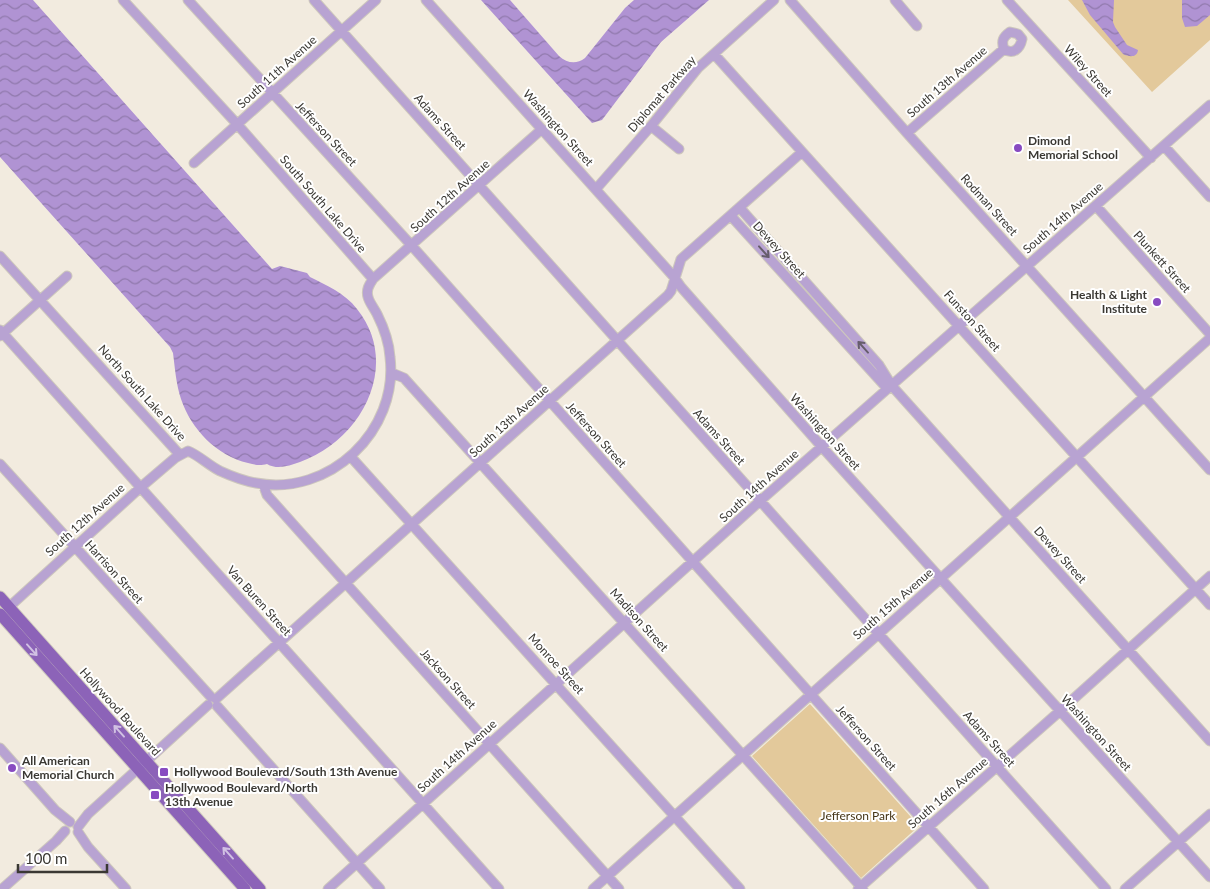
<svg xmlns="http://www.w3.org/2000/svg" width="1210" height="889" viewBox="0 0 1210 889" font-family="Lato,sans-serif">
	<style>
		.green { fill: #e3c99b }
		.water { fill: url(#water-waves) }
		.lines { fill: none; stroke-linecap: round; stroke-linejoin: round }
		.minor-casing { stroke: #cdc7bd; stroke-width: 11 }
		.major-casing { stroke: #cdc7bd; stroke-width: 13 }
		.minor { stroke: #b8a3d2; stroke-width: 9 }
		.major { stroke: #8c63b8; stroke-width: 11 }
		.oneway { stroke: #665d6b }
		.oneway2 { stroke: #d1c1e3 }
		.poi-dot { fill: #884bc1; stroke: #fff; stroke-width: 2 }
		.labels { text-anchor: middle; stroke-width: 4; stroke-linejoin: round; paint-order: stroke }
		.street-label { font-size: 12px; fill: #3a3833; stroke: #fff }
		.poi-label { font-size: 12px; font-weight: bold; fill: #3a3833; stroke: #fff; text-anchor: start }
		.park-label { font-size: 12px; fill: #463618; stroke: #fff }
	</style>
	<defs>
		<pattern id="water-waves" width="16" height="10" patternUnits="userSpaceOnUse" patternTransform="scale(1.25)"><rect width="16" height="10" fill="#b093d3"/><path d="M0 5q4-4 8 0t8 0" fill="none" stroke="#9079ac"/></pattern>
	</defs>
	<rect width="100%" height="100%" fill="#f2ebdf"/>
	<path class="green" d="M1068,0H1210V40L1152,92Z
		M810,704L919,826L861,878L752,756Z"/>
	<path class="water" d="M0,0H33L272,269L280,266L307,273L310,277C326,285 345,293 357,309C402,365 361,441 300,462C289,466 277,470 267,464C260,466 255,465 248,463C217,456 191,429 181,399C176,384 175,368 173,353L170,347L0,157Z
		M481,0H510L559,56C567,63 576,65 585,58L625,8L634,0H709L661,42L602,120L592,123Z
		M1082,0H1114L1113,22L1115,27L1127,45L1138,50C1137,58 1129,57 1123,54L1090,15Z
		M1182,0H1210V15L1197,26L1185,27L1182,18Z"/>
	<g class="lines">
		<g class="minor-casing">
			<path id="minor" d="M123,0L237,124L373,279
				M188,0L412,246L984,889
				M314,0L1106,889
				M426,0L674,277L681,287L822,447L1210,877
				M790,0L907,133L1210,470
				M895,0L917,26
				M1007,0L1151,158
				M714,54L1210,605
				M651,126L679,149
				M907,133L1004,49C1013,55 1020,49 1022,39L1018,34L1010,32C1003,37 1001,41 1004,49
				M1164,146L1210,197
				M194,163L376,0
				M596,189L651,126L698,68L774,0
				M1096,206L1210,334
				M740,208L879,365L892,386L1210,741
				M731,216L885,386H891
				M0,256L180,455
				M0,330L499,889
				M0,336L67,276
				M392,373L404,378L863,889
				M351,457L740,889
				M0,464L211,697
				M263,484L267,495L619,889
				M9,607L141,487L175,458L188,451C200,456 208,465 220,471C231,476 244,481 256,483C329,497 399,431 390,357C389,341 384,328 377,314C374,308 369,302 368,297C366,290 369,285 373,279L542,129
				M216,699L668,295L671,291L681,259L802,152
				M217,706L380,889
				M0,748L55,810L70,822
				M78,827L88,814L208,705
				M78,832L88,847L126,889
				M2,889L56,841L65,831
				M328,889L760,501L1210,105
				M593,889L1210,338
				M858,889L1060,711L1210,576
				M1125,889L1210,814"/>
		</g>
		<g class="major-casing">
			<path id="major" d="M0,597L260,889
				M0,614L245,889"/>
		</g>
		<use href="#minor" class="minor"/>
		<use href="#major" class="major"/>
	</g>
	<defs><path id="oneway-shaft" d="M-6 0H5M1.5-3L5.5 0L1.5 3" fill="none" stroke-width="1.6" stroke-linecap="round" stroke-linejoin="round" transform="scale(1.25)"/></defs>
	<g class="oneway">
		<use href="#oneway-shaft" transform="translate(764 252) rotate(48)"/>
		<use href="#oneway-shaft" transform="translate(863 347) rotate(-132)"/>
	</g>
	<g class="oneway2">
		<use href="#oneway-shaft" transform="translate(32 650) rotate(48)"/>
		<use href="#oneway-shaft" transform="translate(119 731) rotate(-132)"/>
		<use href="#oneway-shaft" transform="translate(228 853) rotate(-132)"/>
	</g>
	<g class="poi-dot">
		<circle cx="1018" cy="148" r="5"/>
		<circle cx="1157" cy="302" r="5"/>
		<circle cx="12" cy="768" r="5"/>
		<rect x="159" y="767" width="10" height="10" rx="2.5"/>
		<rect x="150" y="790" width="10" height="10" rx="2.5"/>
	</g>
	<g class="labels">
		<g class="street-label">
			<text transform="translate(1088 71) rotate(48)" y="4">Wiley Street</text>
			<text transform="translate(277 72) rotate(-42)" y="4">South 11th Avenue</text>
			<text transform="translate(947 82) rotate(-41)" y="4">South 13th Avenue</text>
			<text transform="translate(662 94) rotate(-49)" y="4">Diplomat Parkway</text>
			<text transform="translate(440 122) rotate(48)" y="4">Adams Street</text>
			<text transform="translate(558 128) rotate(48)" y="4">Washington Street</text>
			<text transform="translate(326 134) rotate(47)" y="4">Jefferson Street</text>
			<text transform="translate(450 196) rotate(-42)" y="4">South 12th Avenue</text>
			<text transform="translate(323 204) rotate(49)" y="4">South South Lake Drive</text>
			<text transform="translate(989 205) rotate(48)" y="4">Rodman Street</text>
			<text transform="translate(1063 218) rotate(-41)" y="4">South 14th Avenue</text>
			<text transform="translate(779 250) rotate(48)" y="4">Dewey Street</text>
			<text transform="translate(1162 262) rotate(48)" y="4">Plunkett Street</text>
			<text transform="translate(972 321) rotate(48)" y="4">Funston Street</text>
			<text transform="translate(142 393) rotate(48)" y="4">North South Lake Drive</text>
			<text transform="translate(509 421) rotate(-42)" y="4">South 13th Avenue</text>
			<text transform="translate(825 432) rotate(48)" y="4">Washington Street</text>
			<text transform="translate(596 435) rotate(48)" y="4">Jefferson Street</text>
			<text transform="translate(719 437) rotate(48)" y="4">Adams Street</text>
			<text transform="translate(759 486) rotate(-42)" y="4">South 14th Avenue</text>
			<text transform="translate(85 520) rotate(-42)" y="4">South 12th Avenue</text>
			<text transform="translate(1060 555) rotate(48)" y="4">Dewey Street</text>
			<text transform="translate(114 572) rotate(48)" y="4">Harrison Street</text>
			<text transform="translate(259 601) rotate(48)" y="4">Van Buren Street</text>
			<text transform="translate(893 604) rotate(-41)" y="4">South 15th Avenue</text>
			<text transform="translate(639 620) rotate(48)" y="4">Madison Street</text>
			<text transform="translate(556 664) rotate(48)" y="4">Monroe Street</text>
			<text transform="translate(448 679) rotate(48)" y="4">Jackson Street</text>
			<text transform="translate(120 712) rotate(48)" y="4">Hollywood Boulevard</text>
			<text transform="translate(1096 733) rotate(48)" y="4">Washington Street</text>
			<text transform="translate(866 738) rotate(48)" y="4">Jefferson Street</text>
			<text transform="translate(989 739) rotate(48)" y="4">Adams Street</text>
			<text transform="translate(457 756) rotate(-42)" y="4">South 14th Avenue</text>
			<text transform="translate(948 793) rotate(-41)" y="4">South 16th Avenue</text>
		</g>
		<g class="poi-label">
			<text x="1028" y="145">Dimond<tspan x="1028" dy="14">Memorial School</tspan></text>
			<text x="1147" y="299" text-anchor="end">Health &amp; Light<tspan x="1147" dy="14">Institute</tspan></text>
			<text x="22" y="765">All American<tspan x="22" dy="14">Memorial Church</tspan></text>
			<text x="174" y="776">Hollywood Boulevard/South 13th Avenue</text>
			<text x="165" y="792">Hollywood Boulevard/North<tspan x="165" dy="14">13th Avenue</tspan></text>
		</g>
		<g class="park-label">
			<text x="858" y="820">Jefferson Park</text>
		</g>
	</g>
	<path d="M18 864v8h89v-8" fill="none" stroke="#3a3833" stroke-width="2.5"/>
	<text x="25" y="864" font-size="15" fill="#3a3833" stroke="#ffffff" stroke-width="4" paint-order="stroke">100 m</text>
</svg>
